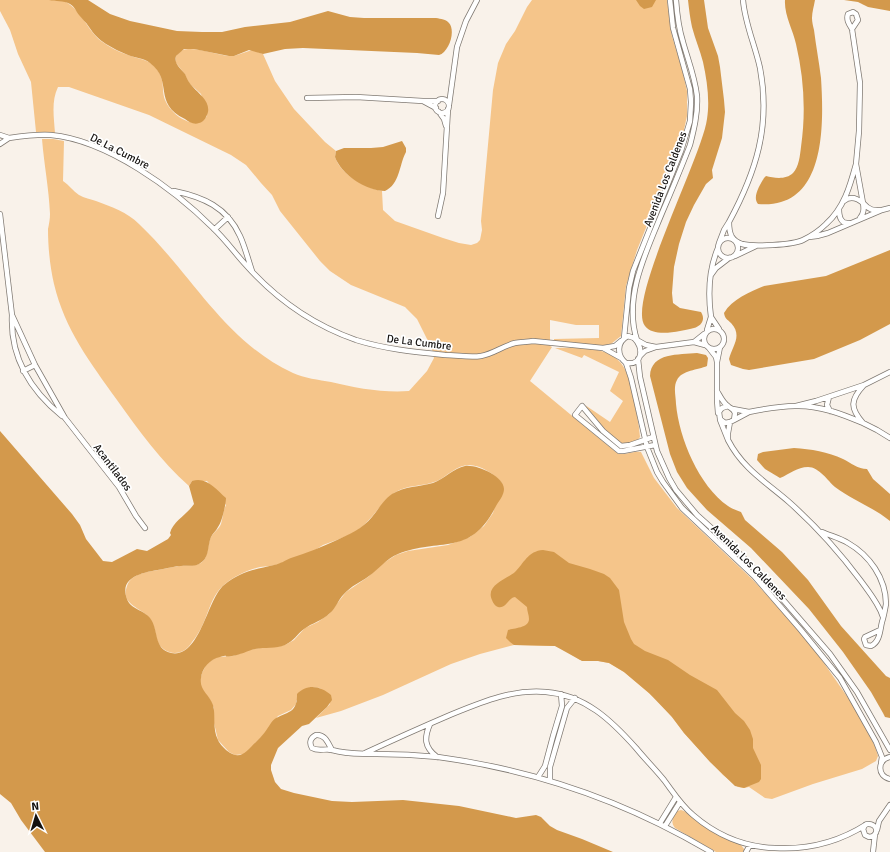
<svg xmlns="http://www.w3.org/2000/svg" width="890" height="852" viewBox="0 0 890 852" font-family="Signika,sans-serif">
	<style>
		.green { fill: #f5c58a }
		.water { fill: #d3994c }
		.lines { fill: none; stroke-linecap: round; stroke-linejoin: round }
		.street-casing { stroke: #807a73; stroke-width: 6 }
		.street { stroke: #fff; stroke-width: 4.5 }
		.labels { text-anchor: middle; stroke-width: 3.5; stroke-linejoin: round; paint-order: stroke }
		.street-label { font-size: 11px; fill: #14110f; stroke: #fff }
	</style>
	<rect width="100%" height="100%" fill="#f9f2ea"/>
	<path class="green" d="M0,0H61C80,6 86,29 101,41C109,47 119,52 128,55C138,59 148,59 155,67C167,81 160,90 166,102C172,115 195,132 207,116L201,94L189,83L184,73L176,63V56C178,54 180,51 183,50C194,46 217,55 229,56H234L252,50L263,54L275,81L294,109L325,142L336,151L335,157C341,175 364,187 382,191L383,210L395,221L443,238L459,243L471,245L477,243L480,240L482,230L481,221L493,90L498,63L506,44L515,31L527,7L532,0H667L672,36L682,69L687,91V116L682,139L637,250L626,286L621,336L611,344L602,346L554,341V339L599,338V325H576L550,320V346L552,347L530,381L617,453C625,456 633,451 641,452L654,478L677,508L753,580L784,614L817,653L853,705L875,746L878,756L876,761L862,769L813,784L772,799L765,798L749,787L744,788L738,787L723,775L684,733L672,717L657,700L624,672L609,663L598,661L580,660L568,652L555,646L514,645L480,654L451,664L383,695L341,711L316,718L330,704L320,688L310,687L296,701V704L291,710L278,716L266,732L245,754L235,755L229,752L218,740L214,723V708L209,698L204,693L201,687L200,681L202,673L207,663L217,657L233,656L249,650L260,648L281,646L287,644L294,640L305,628L318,622L329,614L346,592L368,577L382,564L396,555L408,551L448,545L470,537L484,526L493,513L502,483C495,474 480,465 469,465C457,465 447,476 437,481C423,487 407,484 394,493C378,505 371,523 353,533C343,538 333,541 323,545C319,547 316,550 312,552C301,556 290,560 279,564C273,566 266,566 260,567C248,570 235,576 225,584C208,597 208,624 192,642C190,645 187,649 183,651C173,656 161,651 157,640C155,632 155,626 150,619C142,607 120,606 127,586C132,572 150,572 163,569C168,568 173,567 179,566C186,565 194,567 201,563C209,557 207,545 211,537C214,532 219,529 221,524C223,517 223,511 226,505L207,481H192L189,486C161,461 139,431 117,400C90,362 65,330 54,284C50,267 48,247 48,229C49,224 50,219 50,214C49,189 44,164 42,139H53L64,141L63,181C69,185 73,191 79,195C84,198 91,199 96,201C112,207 127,212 139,224C191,273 225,342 293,373C304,378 319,380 331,382C355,388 384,393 409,391L427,371L434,358L432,349L417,319L405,307L351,285L330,271L320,261L280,211L272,195L261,183L246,165L231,155L149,115L69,87H58C51,101 54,118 55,133L36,132L31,82L18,54L10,30L0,11Z
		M555,348C576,348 610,345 623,366C628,374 630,383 632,392C635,407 639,422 640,437L637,441C633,443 625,445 621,443C610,439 593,415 585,405L610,422L623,401L610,391L619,372L584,355L582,358Z
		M681,810L684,811L711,831L741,845L744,849V852H716L675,828C670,822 673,817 677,811Z"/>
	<path class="water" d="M49,0H88L110,14L130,21L177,31L202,32H222L245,27L290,22L328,11L350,17L364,18H436C441,19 446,19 449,23C456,31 449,52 439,55L417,53L303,48L285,49L263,54L249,50L234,56H229L194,49H184L176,56C174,64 180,68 185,74C187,79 189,83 193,87C199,94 210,101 208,112C207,116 204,122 199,123C194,125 189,122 185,119C152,103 174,81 150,63C144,58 135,58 128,55C120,52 113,48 106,44C98,39 94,34 89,27C86,22 82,19 79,15C76,11 74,6 70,4C63,0 56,2 49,0Z
		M636,0H656L652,7L644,9L640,6Z
		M688,0H704L708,28L718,56L720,67L724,100L725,112L722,138L712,170L713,178L706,184L694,205L686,222L679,244L674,267L672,293L673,303L680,308L701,312C706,320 701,326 694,328C681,331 654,338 645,326C626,302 702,157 707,119C710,101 707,80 703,62C700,50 695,39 692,27C690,18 689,9 688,0Z
		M785,0H815C814,6 812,12 812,18C812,22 813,26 814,30C816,46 819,62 821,78C824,126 826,210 758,204C752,197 760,185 764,178L766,176C774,178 786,180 793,173C799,167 800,155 801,147C806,112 804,78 796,44C793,30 784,15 785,0Z
		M844,0H890V11L868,7L858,2Z
		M402,141L406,148V152C399,165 400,184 385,191C366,191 341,174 335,157L336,151L344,148H371L383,147Z
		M890,250V324L860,340L814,359L749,370L743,369L731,365L729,359C732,346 743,336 731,323C727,319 725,319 724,313C732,299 750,292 764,286L826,276Z
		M697,353L706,355L708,358L707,366C698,370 682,370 677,380C673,387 676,397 676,404C679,438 699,486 728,506C732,509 736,510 741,512L745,520L782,552L808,580L841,626L886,676L890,678V718L885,717L883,713L871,692L843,652L809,609L751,548L707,510L687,488L677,472L670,454L650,376C651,352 679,355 697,353Z
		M0,431L72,514L80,525L86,539L103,561L112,562L137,549L147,551L168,539L171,535L170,533C173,521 187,515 194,504L189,486L192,481C206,476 216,489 226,498C226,504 222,522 218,527C216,531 213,533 211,537C207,547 210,558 199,564C193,567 187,565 181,566C175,566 169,568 163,569C147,572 118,575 127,599C130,609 144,610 150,618C159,629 153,649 171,653C200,659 207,599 224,585C241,571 254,570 274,565C280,564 286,560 291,558C307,553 322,547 337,540C350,534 362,529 372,517C379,509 383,500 392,494C405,486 419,487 433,483C444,479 454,468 465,466C476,464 504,476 504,489C504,495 499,501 496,506C470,558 440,537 398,554C386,559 379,569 369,576C361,582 351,586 344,594C338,600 336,608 330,613C322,621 312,623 304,629C297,634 294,641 285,645C276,649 265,647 255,649C247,651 240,655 232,656C220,658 232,654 220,657C210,659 202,668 201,678C199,690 209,694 213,705C216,715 212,728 218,740C219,743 224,748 226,750C241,762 246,751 256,742C263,735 266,731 271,723C277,714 291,715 295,706C297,702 297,698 297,694C307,683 321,686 331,695L332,700L327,707L309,724L302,726L278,748L271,765V770L275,782L281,789L294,793L332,801L352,802L403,800L459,806L516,818L536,815L541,817L550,826L557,830L582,839L613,852H45L21,820L11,803L0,794Z
		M794,448C811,449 828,452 843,459C851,463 858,469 867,469L873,479L890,494V521C873,507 852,500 835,487C828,481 819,467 808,467C797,467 790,474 780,478L765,469L757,460L758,454L763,452Z
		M543,550L554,552L569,563L590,569L604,574L610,578L619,590L624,622L631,639L634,644L645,651L668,660L690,675L717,690L735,713L744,721L750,730L753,739V748L761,765V779L759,782L744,788L735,786L710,762L684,733L672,717L649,693L624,672L609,663L598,661H582L555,646L514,645L510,642L506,638L508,630C514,628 529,628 529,619C529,615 527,611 527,607L515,597C508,598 506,609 498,607C495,606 493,603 492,600C485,585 507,579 515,572C524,563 528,551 543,550Z"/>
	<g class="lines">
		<g class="street-casing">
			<path id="street" d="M852,29L858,20L856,14L853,12L848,14C846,20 849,24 852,29L860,83L859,131L856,164
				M307,98L356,97L423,101
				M435 106a7 7 0 1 1 14 0a7 7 0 1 1-14 0Z
				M449,105L457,47L466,21L477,0
				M436,108L423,101H438
				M439,112L444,119L446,126
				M0,135L9,138L0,144
				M9,138C23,136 37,134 51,135C107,140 174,189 213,228C225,239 234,252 245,264C275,298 313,325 356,340C385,349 414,352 445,355C457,355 469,358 481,356C493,354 503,346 515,343C520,342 527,342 533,341L603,348
				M174,191C203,197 227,207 240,236C245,247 248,259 252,271
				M844,201C850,196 857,198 863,203C864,209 864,213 860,218
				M839,209C839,217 841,224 849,223
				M882,210L890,208
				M0,214L12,315C10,357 30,390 62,416
				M438,216L443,193L448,109
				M729,222C756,172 771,126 760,68C755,45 745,24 743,0
				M215,229L228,217
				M718 248a10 10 0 1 1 20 0a10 10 0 1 1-20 0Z
				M719,243L724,230L729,222C729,227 729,232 732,237C734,240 739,243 742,244C753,247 793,245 803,240C811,236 820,230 826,224C844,208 850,186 856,164L863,203C869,210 874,211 882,210L828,233L817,236L809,237
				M735,256L756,246
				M711,275L716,268L729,258
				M12,315L35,365L65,418L119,487L136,516L145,528
				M711,317C708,295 709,269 718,248
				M704 339a10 10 0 1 1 20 0a10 10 0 1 1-20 0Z
				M707,330L711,317L719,329
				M704,334L694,342L705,345
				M628,336L634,338C644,347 643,366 626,363C617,356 616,342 628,336Z
				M624,338L629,288L633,271L681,151L690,121L691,102L690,89L673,28L670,0
				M621,341L615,346L603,348L621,358
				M656,347L694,342
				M709,348L716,357L717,362L720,347
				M640,356L645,351L656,347L646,345L637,340C623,298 646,252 662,213C672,190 681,168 690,145C694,129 698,113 697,96C695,77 688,60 683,42C679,29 677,14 676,0
				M638,359L640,377L657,451L669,478L676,490L697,515L737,551L766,580L830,654L857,692L890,750
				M717,362V400L718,413
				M626,363L631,378L647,447L657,472L663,482L682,508L754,576L800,629L840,678L876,742L882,757L881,763
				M23,371L35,365
				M864,385L890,372
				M717,391C720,396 723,403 728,406C731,409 733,408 735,413L734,420L730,422L725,423L720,419L719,412L722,408L728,406
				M829,397L827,405L830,411
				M733,409L749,412L734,420
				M749,412C764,409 780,406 795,406C819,405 842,414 863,423C850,408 850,400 864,385L816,401L796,406
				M720,420L728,440V433L730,422
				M863,423L877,430L890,438
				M653,437L630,445L621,446L603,431L582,406L575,415L619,451H623L655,445
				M728,440C743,469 766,482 789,502C816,526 840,553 861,581C869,592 879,604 883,617
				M822,532C831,536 840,538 848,543C869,555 886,578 886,604C885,610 884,616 882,622C880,630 880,642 871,646L866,645L864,639L865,637L880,630
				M430,724C424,738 424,747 437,757
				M332,750C328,743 325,734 316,735C310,738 309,743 312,748C319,752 325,748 332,750C349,755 360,753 377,754C397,754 418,755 438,757C535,770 627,802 711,852
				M365,753C393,740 422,727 450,715C482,702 512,689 546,692C585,695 611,720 636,748C645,759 655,769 664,780C673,792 681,805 693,815C716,835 745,847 775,848C809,850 839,842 867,824C878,823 880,836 869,837L865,835L863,829L865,825
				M890,757C877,760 877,776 890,779
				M538,777L545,766L553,736L562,706L561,694
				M550,780V767L567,708L575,698
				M660,823L676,797
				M665,826L680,802
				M877,830L879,821L890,805
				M746,852L750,845
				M873,852L875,834"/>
		</g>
		<use href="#street" class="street"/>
	</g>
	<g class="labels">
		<g class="street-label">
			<text transform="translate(120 151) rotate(27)" y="4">De La Cumbre</text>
			<text transform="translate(665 179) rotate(-69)" y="4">Avenida Los Caldenes</text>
			<text transform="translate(419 342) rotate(7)" y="4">De La Cumbre</text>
			<text transform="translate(113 467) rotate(53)" y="4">Acantilados</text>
			<text transform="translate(749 562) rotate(45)" y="4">Avenida Los Caldenes</text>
		</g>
	</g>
	<g transform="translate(36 816) rotate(355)" stroke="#ffffff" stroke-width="3" paint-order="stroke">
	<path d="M0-3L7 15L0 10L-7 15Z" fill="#14110f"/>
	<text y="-6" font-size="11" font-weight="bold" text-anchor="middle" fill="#14110f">N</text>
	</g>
</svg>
